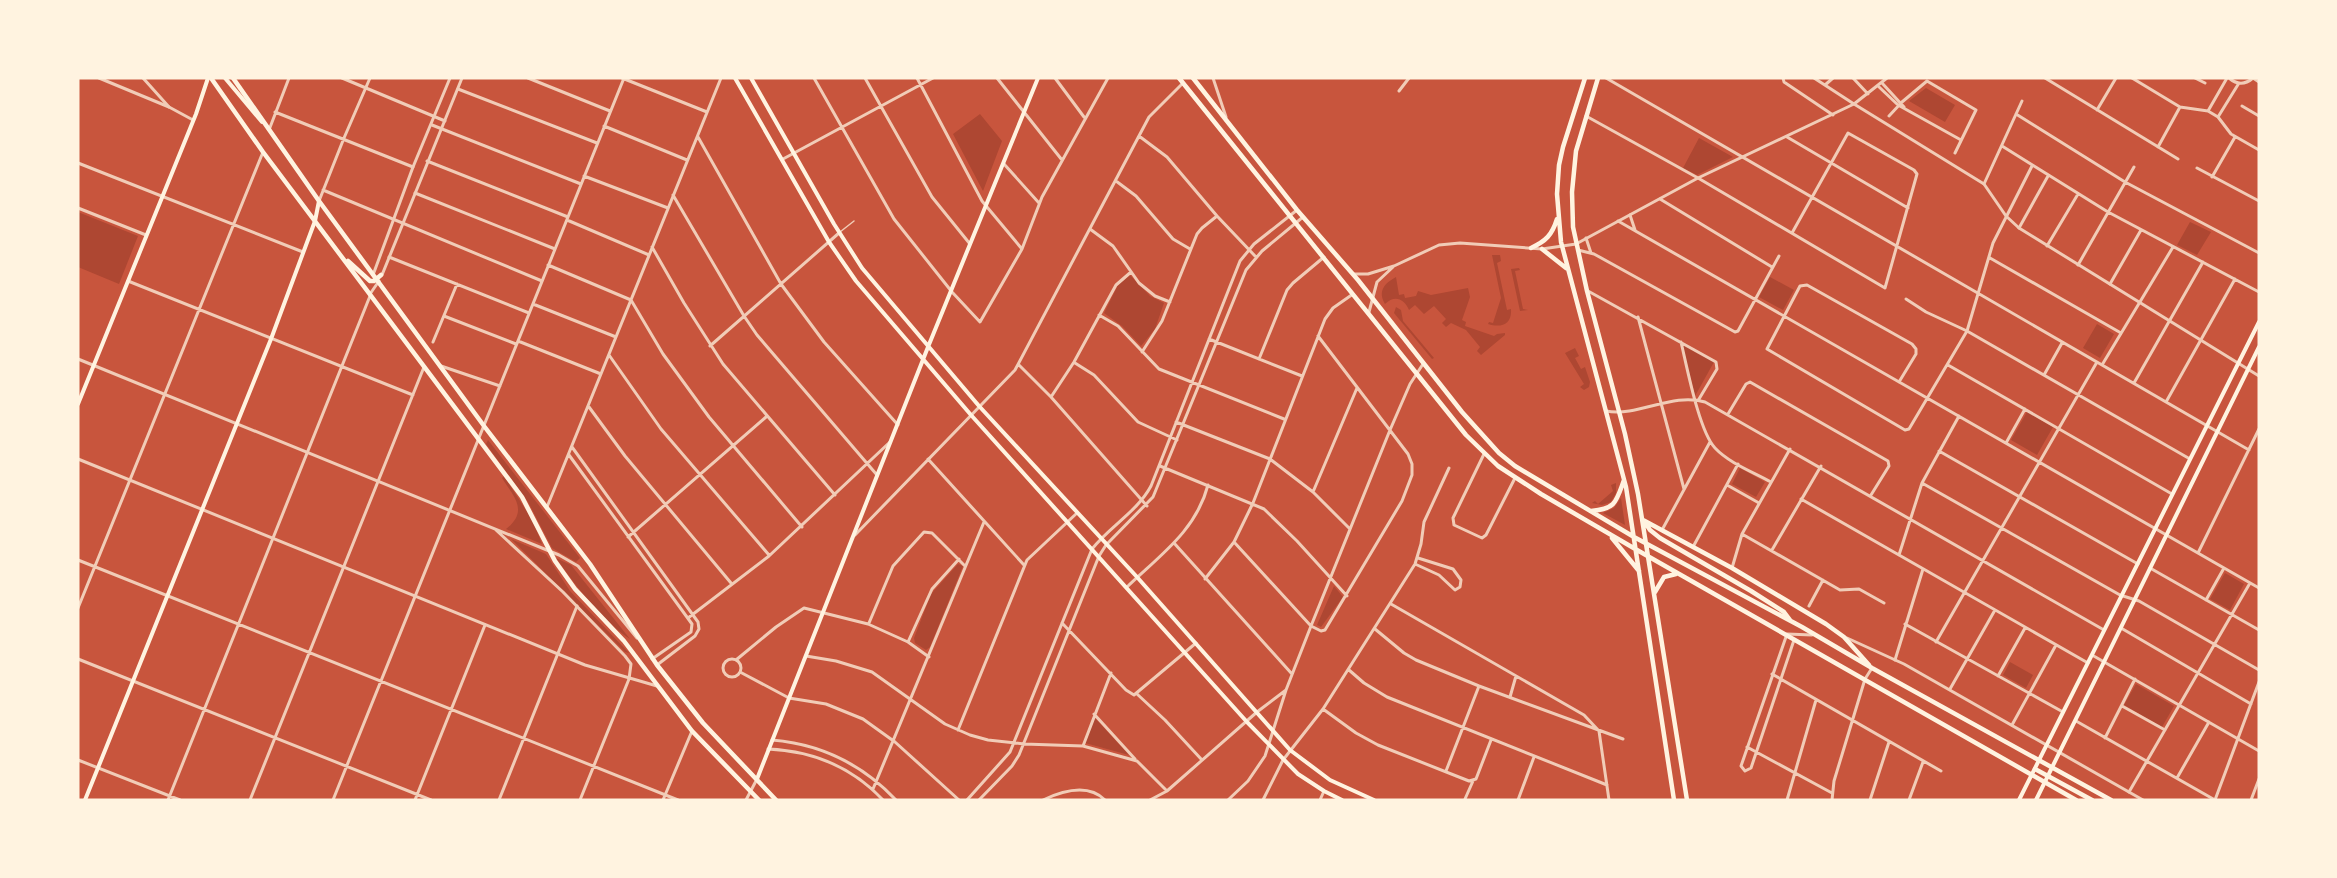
<svg xmlns="http://www.w3.org/2000/svg" width="2337" height="878" viewBox="0 0 2337 878" font-family="'DM Sans',sans-serif">
	<style>
		.green { fill: #ae4732 }
		.lines { fill: none; stroke-linecap: round; stroke-linejoin: round }
		.service { stroke: #f1ccb7; stroke-width: 1.5 }
		.minor { stroke: #f1ccb7; stroke-width: 3 }
		.tertiary { stroke: #f1ccb7; stroke-width: 3 }
		.secondary { stroke: #fff3e0; stroke-width: 4 }
		.primary { stroke: #fff3e0; stroke-width: 4.5 }
	</style>
	<rect width="100%" height="100%" fill="#c8553d"/>
	<path class="green" d="M1926,88L1955,105L1945,122L1909,101Z
		M980,114L1002,141L983,191L953,134Z
		M1699,138L1733,157L1697,175L1683,168Z
		M78,212L138,236L119,284L78,267Z
		M2190,222L2211,232L2197,255L2177,245Z
		M1492,255H1500L1501,261L1497,263L1507,310L1511,309C1512,325 1501,328 1488,324L1489,322L1493,323L1501,298Z
		M1519,268L1520,270L1515,271L1523,309L1528,310L1520,311L1511,269Z
		M1130,275L1150,296L1164,303L1155,329L1141,346L1122,326L1104,313L1118,285Z
		M1396,277L1399,295L1404,294L1405,298L1416,296L1418,291L1431,295L1468,288L1470,297L1462,320L1466,322L1465,326L1494,336L1497,334L1505,333V335L1481,355L1477,351L1480,347L1466,330L1451,323L1446,327L1442,323L1446,319L1434,306L1424,314L1415,305L1409,310C1404,298 1394,295 1385,304C1377,291 1385,283 1396,277Z
		M1770,277L1794,290L1783,310L1759,297Z
		M1396,307L1401,310L1403,321L1434,358L1432,359L1394,313Z
		M2097,324L2114,334L2100,358L2083,348Z
		M1682,343L1714,362L1695,396Z
		M1575,348L1579,356L1575,358L1581,369L1585,367L1590,382L1589,387L1584,390L1580,387L1584,384L1565,353Z
		M2027,412L2053,427L2037,455L2011,440Z
		M488,440L580,558L576,562L552,548L528,502L486,444Z
		M1740,468L1765,482L1756,497L1732,484Z
		M504,476L533,521L542,544L506,529C529,511 514,497 502,478Z
		M1616,483V493L1611,502L1602,505L1592,503L1595,501L1598,504L1613,491L1611,485Z
		M1621,498L1625,525L1603,513L1614,508Z
		M511,539L546,554L570,591L629,653L625,652Z
		M556,558L571,565L630,639C599,618 577,587 556,558Z
		M958,564L963,566L930,647L926,650L915,643L914,638L931,594Z
		M2225,573L2244,584L2230,610L2210,599Z
		M1334,586L1343,597L1321,627L1317,625Z
		M2010,662L2033,675L2026,688L2003,675Z
		M2136,684L2174,706L2162,727L2124,705Z
		M1095,718L1129,755L1085,743Z"/>
	<g class="lines">
		<path class="service" d="M840,232L854,221"/>
		<path class="minor" d="M143,78L169,107
			M342,78L445,121
			M528,78L610,111
			M622,78L707,112
			M814,78L894,219L952,292L980,322L1022,249L1042,197L1108,78
			M865,78L932,197L970,244
			M917,78L982,201L1022,249
			M997,78L1062,160
			M1055,78L1084,117
			M1213,78L1226,117
			M1606,78L2249,450
			M1783,78L1784,82L1833,115
			M1814,78L1854,104L1887,78
			M1853,78L1868,94
			M2045,78L2178,159
			M2132,78L2180,107L2208,111L2218,117L2231,134L2259,150
			M2195,78L2205,83
			M2229,78C2237,85 2245,85 2253,78
			M2253,78L2259,82
			M1882,83L1904,107
			M1825,85L1833,78
			M1878,86L1898,105L1961,140
			M458,89L597,143
			M1399,91L1409,78
			M2242,106L2259,116
			M2097,110L2116,78
			M2208,111L2227,78
			M275,112L413,167
			M2016,114L2125,182L2259,253
			M1586,116L1698,178L1885,288L1917,174L1914,170L1848,133L1792,233
			M1889,116L1902,102L1927,81L1976,110L1955,153
			M2218,117L2239,83
			M432,125L581,184
			M604,126L687,160
			M269,130L289,78
			M1139,136L1167,157L1217,216L1256,257
			M698,137L781,284L824,342L898,425
			M1787,137L1908,208
			M2002,146L2108,212L2259,292
			M2158,147L2180,107
			M783,159L933,78
			M427,161L568,217
			M78,163L303,252
			M1004,164L1039,203
			M2197,168L2259,201
			M584,176L668,208
			M2212,177L2235,137
			M1116,181L1136,196L1173,239L1190,249
			M1984,184L2022,101
			M323,190L542,281
			M415,193L555,249
			M673,195L744,316L757,335L877,475
			M1660,199L1772,267
			M319,201L344,138L370,78
			M78,208L146,235
			M1630,215L1635,230
			M567,220L649,255
			M1618,221L2259,588
			M2019,228L2048,176
			M1090,229L1113,246L1139,283L1155,296L1170,302
			M1586,238L1591,253
			M2047,246L2078,194
			M652,247L684,303L723,364L835,495
			M1578,250L1594,254L1735,332L1738,331L1779,256
			M389,257L529,313
			M1990,258L2121,333
			M548,265L631,300L663,354L709,417L802,527
			M2078,265L2134,167
			M128,281L413,395
			M2110,284L2141,230
			M1588,291L1716,362L1717,369L1699,399
			M1906,299L1926,312L1967,331L2190,459
			M533,304L616,337
			M1099,315L1118,326L1159,369L1284,419
			M444,316L516,344
			M1638,317L1684,489
			M1209,339L1302,376
			M518,341L601,374
			M433,342L457,284
			M1681,342C1687,367 1699,431 1715,448C1729,463 1753,472 1771,482
			M710,346L839,233
			M1142,352L1162,321L1197,234L1202,228L1217,216
			M609,355L661,429L769,555
			M1259,359L1287,290L1293,283L1324,257
			M1075,363L1094,375L1138,422L1177,440
			M1019,365L1051,397L1147,506
			M1948,365L2172,494
			M2102,365L2173,247
			M441,366L500,386
			M2044,375L2062,343
			M1899,382L1916,354V349L1912,344L1807,285L1800,286L1767,349L1905,430L1909,429L1967,331L1993,243L2032,166
			M2134,383L2203,262
			M1051,397L1074,362L1116,285L1131,272
			M2166,402L2235,279
			M589,407L625,456L731,583
			M1606,411C1639,417 1672,392 1705,402L2104,630
			M1728,414L1746,384L1750,382L1888,461L1889,466L1871,495
			M1176,422L1270,459L1313,492L1350,529
			M2006,443L2025,409
			M572,447L698,622L699,629L695,636L657,665
			M1939,451L2138,564
			M1484,454L1453,518L1454,525L1482,538L1486,535L1515,478
			M569,455L692,624L691,632L652,659
			M928,459L1024,565
			M1160,466L1264,509L1297,541L1347,596
			M1922,483L2120,595L2139,601L2259,670
			M1727,485L1759,503
			M1313,492L1357,388
			M1801,499L2088,663
			M547,507L721,78
			M1662,530L1710,442
			M1742,534L1840,590L1859,589L1884,603
			M855,535L1015,370L1149,117L1183,83
			M628,537L766,417
			M1234,542L1311,626L1321,631L1325,630L1402,501L1412,475V464L1408,454L1318,336
			M1174,543L1292,674
			M1693,547L1738,464
			M1772,550L1821,466
			M2198,553L2259,429
			M1899,555L1922,483L1959,416
			M78,560L678,800
			M1415,564L1439,575L1455,590L1460,587L1461,580L1453,569L1418,558
			M1732,568L1742,534L1790,449
			M2150,568L2259,630
			M1205,579L1234,542L1253,503L1325,319L1333,308L1353,294
			M1127,587C1159,556 1196,531 1208,485
			M2206,600L2224,568
			M1391,604L1584,715L1599,731L1609,800
			M1809,606L1823,580
			M78,608L263,152
			M688,618L769,556L890,442
			M869,623L893,566L924,532L932,533L965,566
			M1062,623L1126,690L1134,695L1196,643
			M1905,624L2063,712
			M2121,628L2251,704
			M1375,629L1404,653L1416,660L1479,686L1623,739
			M1794,640L1751,768L1745,771L1741,766L1787,634L1812,635
			M908,642L932,589L959,559
			M1936,642L2097,362
			M2092,655L2259,751
			M806,656L836,661L872,672L945,724L970,735L988,740L1024,744L1083,746L1137,761L1167,791
			M78,659L431,800
			M723 668a9 9 0 1 1 18 0a9 9 0 1 1-18 0Z
			M736,660L776,627L804,608L868,624L908,642L929,657
			M1895,660L1923,569
			M1349,670L1364,683L1387,697L1607,785
			M740,672L789,698L826,704L863,719L895,742L959,800
			M1772,674L1941,771
			M1998,676L2025,628
			M1950,689L1995,610
			M1137,694L1165,720L1202,760
			M1510,697L1516,676
			M2122,706L2165,730
			M1323,709L1356,733L1378,745L1469,781L1476,779L1491,740
			M1094,714L1135,759
			M2076,721L2215,800
			M2012,725L2056,645
			M958,730L1027,560L1077,513
			M2105,738L2135,679
			M772,740C821,744 862,764 896,800
			M1083,746L1111,673
			M1747,747L1832,793
			M768,749C814,751 852,767 883,800
			M78,760L180,800
			M1446,771L1479,686
			M2177,778L2209,722
			M873,789L984,522
			M2129,792L2250,583
			M1465,799L1473,781
			M168,800L370,296
			M250,800L424,367
			M333,800L624,78
			M415,800L485,625
			M499,800L577,606
			M580,800L629,679
			M663,800L692,731
			M967,800L1010,752L1092,549C1110,526 1137,512 1151,486L1240,261L1254,244L1297,210
			M979,800L1012,766L1019,755L1099,556L1106,545L1153,497L1246,270L1262,251L1303,217
			M1043,800C1062,791 1088,783 1105,800
			M1150,800L1167,791L1257,712L1286,690
			M1228,800L1248,781L1265,756L1286,690L1311,626L1390,430L1410,384L1423,364
			M1263,800L1283,760L1323,709L1415,564L1421,544L1424,522L1449,468
			M1320,800L1324,791
			M1518,800L1534,757
			M1787,800L1816,700
			M1832,800L1834,781L1865,679L1872,668
			M1870,800L1889,742
			M1909,800L1923,762
			M2215,800L2259,682
			M2251,800L2259,779"/>
		<path class="tertiary" d="M99,78L169,107L193,120
			M1353,274H1368L1394,266L1439,245L1460,243L1542,249L1576,244L1698,178L1854,104L1984,184L2006,216L2019,228L2259,376
			M373,275L413,167L450,78
			M382,275L462,78
			M370,294L379,281
			M1369,312L1377,282L1393,267
			M78,359L559,555L578,566L637,638
			M78,459L585,665L657,686
			M496,530L563,592L625,656L631,664L629,679
			M1847,638L1904,664L2143,800
			M746,800L757,779"/>
		<path class="secondary" d="M225,78L262,122
			M735,78L829,242L856,281L971,415L1247,722L1298,774L1324,791L1342,800
			M751,78L834,224L862,268L979,406L1137,577L1290,750L1330,780L1374,800
			M78,404L196,114L208,78
			M757,779L928,347L1038,78
			M85,800L271,339L315,221L319,201
			M2019,800L2259,322
			M2036,800L2259,347"/>
		<path class="primary" d="M211,78L263,152L522,497L555,561L575,589L624,641L692,731L759,800
			M233,78L319,201L484,426L590,564L657,665L703,723L776,800
			M1179,78L1466,435L1498,466L1541,494L1637,550L2076,800
			M1193,78L1297,210L1358,280L1462,412L1499,453L1515,466L1634,537L1802,627L1872,668L2111,800
			M1585,78L1563,147L1559,165L1557,194L1561,242L1626,487L1674,800
			M1598,78L1576,151L1572,192L1573,227L1587,291L1625,434L1638,494L1687,800
			M1531,248C1546,241 1552,235 1557,219
			M1542,249L1566,268
			M348,261L370,281H374L381,275
			M1591,511C1616,509 1616,502 1624,480
			M1643,520L1732,568L1826,624L1844,637L1869,665
			M1646,524L1650,530L1660,538L1751,591L1784,612L1790,620
			M1612,538L1639,571
			M1655,592L1664,577L1676,574
			M2035,769L2092,800"/>
	</g>
	<rect width="2337" height="878" fill="none" stroke="#fff3e0" stroke-width="159"/>
</svg>
